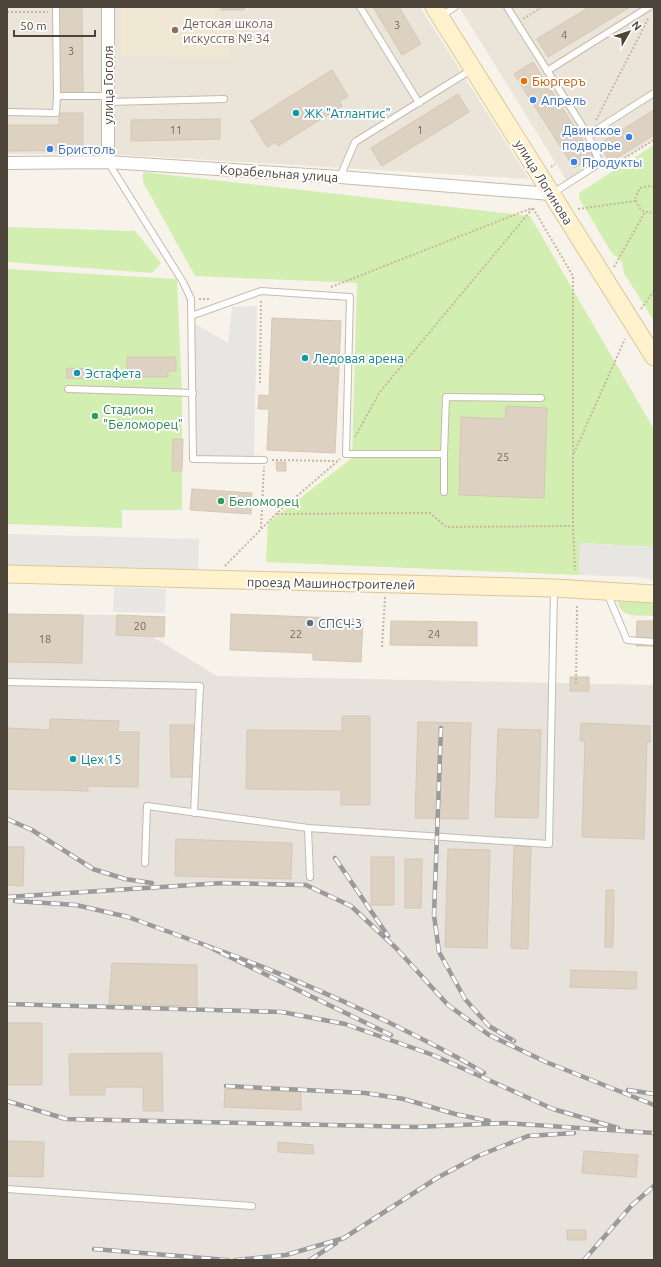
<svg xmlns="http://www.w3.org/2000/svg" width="661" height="1267" viewBox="0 0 661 1267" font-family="Ubuntu,sans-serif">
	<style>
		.residential { fill: #ebe5d9 }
		.industrial { fill: #e7e2dc }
		.education { fill: #f1e8d4 }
		.green { fill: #d3eeb1 }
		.parking { fill: #e8e6e3 }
		.building { fill: #ddd2c2; stroke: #d5c7b2 }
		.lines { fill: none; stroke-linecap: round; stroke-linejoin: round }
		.lane-casing { stroke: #c4bbac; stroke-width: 8 }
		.street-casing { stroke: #c4bbac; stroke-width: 14 }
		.secondary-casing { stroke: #dbc897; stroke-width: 19 }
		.path { stroke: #c7b79c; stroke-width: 2; stroke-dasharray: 2 2; stroke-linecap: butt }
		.lane { stroke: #fff; stroke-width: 6 }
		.street { stroke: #fff; stroke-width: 12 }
		.secondary { stroke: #fff2cd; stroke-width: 17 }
		.rail-casing { stroke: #9a9a9a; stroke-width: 4.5 }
		.rail { stroke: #fff; stroke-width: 3; stroke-dasharray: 9; stroke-linecap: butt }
		.education-dot { fill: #8d6e63; stroke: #fff; stroke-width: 1.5 }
		.food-dot { fill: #e8710a; stroke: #fff; stroke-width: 1.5 }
		.shop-dot { fill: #3f7fe0; stroke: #fff; stroke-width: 1.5 }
		.culture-dot { fill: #0f9aa8; stroke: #fff; stroke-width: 1.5 }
		.leisure-dot { fill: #2e9e5b; stroke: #fff; stroke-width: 1.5 }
		.service-dot { fill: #5c6f8a; stroke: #fff; stroke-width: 1.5 }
		.labels { text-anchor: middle; stroke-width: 4; stroke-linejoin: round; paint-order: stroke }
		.number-label { font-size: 11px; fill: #70685a }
		.education-label { font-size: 13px; fill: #785e54; stroke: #fff; text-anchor: start }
		.food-label { font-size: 13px; fill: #c56008; stroke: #fff; text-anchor: start }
		.street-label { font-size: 13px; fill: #4c4438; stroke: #fff }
		.shop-label { font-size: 13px; fill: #366cbe; stroke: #fff; text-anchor: start }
		.culture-label { font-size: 13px; fill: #0d838f; stroke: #fff; text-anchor: start }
		.leisure-label { font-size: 13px; fill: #27864d; stroke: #fff; text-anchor: start }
		.service-label { font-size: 13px; fill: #4e5e75; stroke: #fff; text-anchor: start }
	</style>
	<rect width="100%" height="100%" fill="#f7f3eb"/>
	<path class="residential" d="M7,7H420L529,179L108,154H7Z
		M459,7H654V139L612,166L600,163L568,183Z"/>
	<path class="industrial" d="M7,614L118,615V634L153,637L217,676L654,685V1260H7Z"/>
	<path class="education" d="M121,7H215V19H229V57L121,56Z"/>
	<path class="green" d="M654,145V321L624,273L622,262L611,252L579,198V193Z
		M143,172L530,216L654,429V547L580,543L579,575L266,562L268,523L352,458L357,283L195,276L143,182Z
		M7,227L135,231L161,263L152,273L7,262Z
		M7,269L177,279L182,393V510H122V528L7,524Z
		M654,598V616C639,615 619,619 618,600Z"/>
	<path class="parking" d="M257,306L254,458L194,456V323L228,343L232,307Z
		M7,534L199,539L198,573L7,571Z
		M580,543L654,547V580L639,577L579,575Z
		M114,587L166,589L165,613L113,612Z"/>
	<path class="building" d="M58,7H82L83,94H59Z
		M221,7H244V10H221Z
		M373,7H399L421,44L402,55Z
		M589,7H630L548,57L537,39Z
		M533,62L593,156L574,168L514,74Z
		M332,70L348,96L339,102L342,106L278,146L276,142L267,147L251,121Z
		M458,94L469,112L382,166L371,148Z
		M654,110V135L610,162L599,144Z
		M59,113H83V150L7,151V125H59Z
		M220,119V139L131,141V120Z
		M272,318L341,321L335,453L267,450L269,409H258L259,395L269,396Z
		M127,357H176V371H168V377H134V371H127Z
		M67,368L87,369V379L66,378Z
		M506,406L547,408L544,498L459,495L461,417L505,419Z
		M173,439H183L182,471H172Z
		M276,462H286V471H277Z
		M192,489L252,493L251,514L190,510Z
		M7,614L83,615L82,663L7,662Z
		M231,614L363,619L361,662L313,660V653L230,650Z
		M117,615L165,617L164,637L116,635Z
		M391,621L477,622V646L390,645Z
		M637,621H654V646H636Z
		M570,677H589V691H570Z
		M342,716H370V805H341V790L246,789L247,730L342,731Z
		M50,719L119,721L118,732H139L138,787L88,786V791L7,789V728L50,730Z
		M418,722L471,723L468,819L415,818Z
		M581,723L650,726V742H647L644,839L582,837L585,741H580Z
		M170,725H194V777H171Z
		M498,729L541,730L538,818L495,817Z
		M176,839L292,843L291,879L175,876Z
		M514,846L531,847L528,949L511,948Z
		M7,847H24L23,886L7,885Z
		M448,849L490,850L487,948L445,947Z
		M371,857H394V905H371Z
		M405,859H422L421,908H405Z
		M606,890H614L613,947H605Z
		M112,963L197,965V1006L109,1004Z
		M571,970L637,972L636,989L570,987Z
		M7,1023H42V1085H7Z
		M162,1053L163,1111H143V1087H105V1095H70L69,1054Z
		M225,1089L301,1092V1110L224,1107Z
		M7,1141L44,1142L43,1177L7,1176Z
		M278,1142L313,1145L314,1154L278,1152Z
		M584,1151L638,1155L636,1177L582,1173Z
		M567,1230H586V1240H567Z"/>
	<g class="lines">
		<g class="lane-casing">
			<path id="lane" d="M56,7L57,96H108
				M360,7L419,103
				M507,7L588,135L600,163L553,193
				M441,16L455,7
				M547,71L649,7
				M108,102L224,99
				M7,112L56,113L57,96
				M588,135L654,93
				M108,162L183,282L191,299L193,459L264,460
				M340,177L355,142L471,70
				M191,316L261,291L350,297L346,454H444L446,397L541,398
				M68,389L193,393
				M444,492V454
				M607,593L627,640L654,642
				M7,682L200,686L194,813
				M145,863L147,806L308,828
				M310,877L308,828L549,844L554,590
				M7,1189L252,1206"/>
		</g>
		<g class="street-casing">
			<path id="street" d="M108,162V7
				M7,163L108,162L340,177L551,194"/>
		</g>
		<g class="secondary-casing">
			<path id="secondary" d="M434,7L654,357
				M7,574L554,588L654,594"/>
		</g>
		<path class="path" d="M7,12H48
			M523,19L542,7
			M596,120L649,17
			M607,165L612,166L654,140
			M551,167L555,164
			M654,187L649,186L640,188L635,199L641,210L649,213L654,211
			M533,208L573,276V526L575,570
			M578,209L635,201
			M614,267L645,212
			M331,287L532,208
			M199,299H211
			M641,309L654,291
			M260,383L261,299
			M355,437L379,393L533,208
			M574,453L625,339
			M272,460L337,461
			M277,514L430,513L446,527L573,526
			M261,528L264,467
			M225,566L276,514L340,459
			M382,647L385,597
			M576,684L577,606"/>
		<use href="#lane" class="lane"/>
		<use href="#street" class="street"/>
		<use href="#secondary" class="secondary"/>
		<g class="rail-casing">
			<path id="rail" d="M441,728L434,915L439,952L465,999L489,1026L514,1041
				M7,819L32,830L93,869L125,879L152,883
				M335,858L388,936
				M7,897L223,883L306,885L351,906L396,948L448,1005L489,1035L546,1062L654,1105
				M15,901L76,905L128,917L205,945
				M7,1004L282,1012L345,1024L433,1055L553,1109L618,1128
				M391,1035L205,945C269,968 329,994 390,1023C422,1039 454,1054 484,1073
				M226,1086L365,1093L404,1099L455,1114L489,1121
				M628,1090L654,1094
				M7,1101L66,1119L415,1127L505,1123L654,1133
				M94,1249L227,1260
				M236,1260L286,1255L344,1238L437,1178L478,1156L528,1136L574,1133
				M310,1260L336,1243
				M584,1260L632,1205L654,1186"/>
		</g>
		<use href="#rail" class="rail"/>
	</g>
	<circle class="education-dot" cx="175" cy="30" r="4"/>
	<circle class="food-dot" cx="524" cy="81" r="4"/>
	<g class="shop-dot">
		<circle cx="533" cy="100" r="4"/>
		<circle cx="629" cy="137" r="4"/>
		<circle cx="50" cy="149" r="4"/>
		<circle cx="574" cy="162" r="4"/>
	</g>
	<g class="culture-dot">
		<circle cx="296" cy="113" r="4"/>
		<circle cx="305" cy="358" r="4"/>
		<circle cx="77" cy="373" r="4"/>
		<circle cx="73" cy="759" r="4"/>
	</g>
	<g class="leisure-dot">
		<circle cx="95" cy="416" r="4"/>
		<circle cx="221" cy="501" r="4"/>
	</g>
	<circle class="service-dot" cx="310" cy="623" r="4"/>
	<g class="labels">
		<g class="number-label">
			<text x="397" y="29">3</text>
			<text x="564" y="39">4</text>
			<text x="71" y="55">3</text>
			<text x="176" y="134">11</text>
			<text x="420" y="134">1</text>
			<text x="503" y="461">25</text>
			<text x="140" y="630">20</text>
			<text x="296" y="638">22</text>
			<text x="434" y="638">24</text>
			<text x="45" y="643">18</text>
		</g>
		<g class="education-label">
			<text x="183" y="28">Детская школа<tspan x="183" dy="15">искусств № 34</tspan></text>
		</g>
		<g class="food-label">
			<text x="532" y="86">Бюргеръ</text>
		</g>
		<g class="street-label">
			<text transform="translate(108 85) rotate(-90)" y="5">улица Гоголя</text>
			<text transform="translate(279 173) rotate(4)" y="5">Корабельная улица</text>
			<text transform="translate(544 182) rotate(58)" y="5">улица Логинова</text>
			<text transform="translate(331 583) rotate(1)" y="5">проезд Машиностроителей</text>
		</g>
		<g class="shop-label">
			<text x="541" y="105">Апрель</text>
			<text x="621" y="135" text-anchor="end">Двинское<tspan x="621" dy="15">подворье</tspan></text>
			<text x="58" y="154">Бристоль</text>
			<text x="582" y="167">Продукты</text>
		</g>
		<g class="culture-label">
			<text x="304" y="118">ЖК "Атлантис"</text>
			<text x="313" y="363">Ледовая арена</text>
			<text x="85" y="378">Эстафета</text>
			<text x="81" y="764">Цех 15</text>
		</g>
		<g class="leisure-label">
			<text x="103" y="414">Стадион<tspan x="103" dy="15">"Беломорец"</tspan></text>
			<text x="229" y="506">Беломорец</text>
		</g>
		<g class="service-label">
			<text x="318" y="628">СПСЧ-3</text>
		</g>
	</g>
	<rect width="661" height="1267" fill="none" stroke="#4c4438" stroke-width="16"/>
	<g transform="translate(629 32) rotate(51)" stroke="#ffffff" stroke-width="3" paint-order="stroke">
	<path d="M0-3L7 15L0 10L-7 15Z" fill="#4c4438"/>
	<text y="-6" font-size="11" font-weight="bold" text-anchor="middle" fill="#4c4438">N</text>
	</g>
	<path d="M14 30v6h81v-6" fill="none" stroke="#4c4438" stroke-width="2"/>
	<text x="20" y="30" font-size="12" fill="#4c4438" stroke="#ffffff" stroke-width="3" paint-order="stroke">50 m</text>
</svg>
